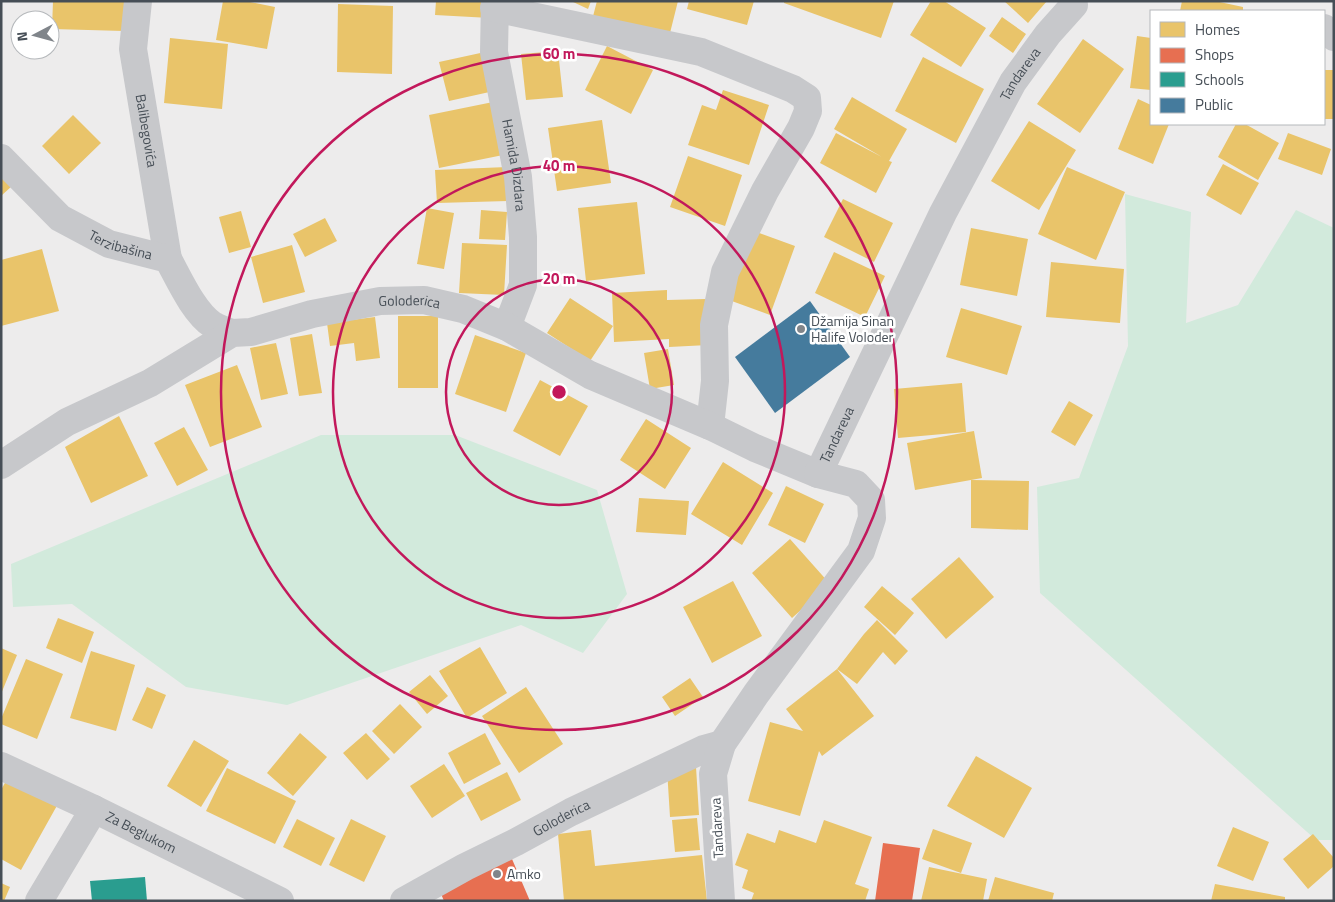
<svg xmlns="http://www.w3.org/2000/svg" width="1335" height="902" viewBox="0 0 1335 902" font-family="'Titillium Web',sans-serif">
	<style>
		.green { fill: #d2eadc }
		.homes { fill: #e9c46a }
		.shops { fill: #e76f51 }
		.schools { fill: #2a9d8f }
		.public { fill: #457b9d }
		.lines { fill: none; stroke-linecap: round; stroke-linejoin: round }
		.street { stroke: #c7c8cb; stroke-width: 28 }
		.ring { fill: none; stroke: #c2185b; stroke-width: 2.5 }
		.poi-dot { fill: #80858a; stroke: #fff; stroke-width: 2 }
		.labels { text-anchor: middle; stroke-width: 5; stroke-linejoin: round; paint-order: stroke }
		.street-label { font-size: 14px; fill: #464e56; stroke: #fff }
		.poi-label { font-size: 14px; fill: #464e56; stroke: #fff; text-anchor: start }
		.centre { fill: #c2185b; stroke: #fff; stroke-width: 2.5 }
		.ring-label { font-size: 15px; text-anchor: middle; font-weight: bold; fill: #c2185b; stroke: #fff; stroke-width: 5; stroke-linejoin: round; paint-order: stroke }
	</style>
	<rect width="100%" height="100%" fill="#edecec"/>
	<path class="green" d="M1125,194L1191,212L1186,323L1238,305L1296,210L1334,228V840H1316L1040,593L1037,487L1079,478L1128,346Z
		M321,435H455L597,490L627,594L583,653L521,625L287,705L186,687L72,604L13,607L11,564Z"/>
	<path class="homes" d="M53,1H125L124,31L52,29Z
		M223,1H245L275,7L267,49L216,40Z
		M436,1H490V18L435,15Z
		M571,1H591L588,9Z
		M597,1H678L669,37L591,24Z
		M689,1H754L747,25L687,9Z
		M784,1H894L881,38L784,3Z
		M931,1H944L986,28L961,67L910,35Z
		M1004,1H1047L1028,23Z
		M1182,1H1215L1243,7V11H1180Z
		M338,4L393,6L392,74L337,72Z
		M1002,17L1026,34L1013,53L989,36Z
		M1137,36L1151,38V90L1130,88Z
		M170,38L228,44L222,109L164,103Z
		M1083,39L1124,69L1080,133L1037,104Z
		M607,46L653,70L631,114L585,90Z
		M558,51L563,97L526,100L521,54Z
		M485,52L494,91L449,101L439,62Z
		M923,57L984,89L956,143L895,111Z
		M1324,70H1334V119H1324Z
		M723,90L769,105L749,165L688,145L702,105L716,110Z
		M852,97L907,129L889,161L892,162L876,193L820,163L836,133L882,157L834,129Z
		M1138,99L1151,105V124H1169L1153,164L1118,149Z
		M498,101L508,154L439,168L429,115Z
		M73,115L101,143L69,174L42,146Z
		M602,120L611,183L557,191L548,128Z
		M1029,121L1076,150L1039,210L991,181Z
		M1236,124H1245L1279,143L1258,180L1218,157Z
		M1288,133L1331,149L1322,175L1278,159Z
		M688,156L742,175L725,226L670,207Z
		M1223,164L1259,183L1241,215L1206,195Z
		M507,167L508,201L437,203L435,170Z
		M1067,167L1125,192L1096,260L1038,234Z
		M1,173L12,186L1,196Z
		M843,199L893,223L874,262L824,237Z
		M637,202L645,274L586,281L578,208Z
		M427,208L454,213L444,269L417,264Z
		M481,210L507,212L505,240L479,239Z
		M241,211L251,247L229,253L219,217Z
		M325,218L337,241L305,257L293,234Z
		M971,228L1028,239L1017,296L960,285Z
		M754,231L795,246L770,315L729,300Z
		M462,243L507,245L504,295L459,293Z
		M292,245L305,292L263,303L251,257Z
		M42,249L59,311L1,326V260Z
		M834,252L885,276L865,317L815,293Z
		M1051,262L1124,269L1120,323L1046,317Z
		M667,290V300L706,299L708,345L669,347V339L614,342L612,293Z
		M570,298L613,326L590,361L547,333Z
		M961,308L1022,326L1007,375L946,357Z
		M398,316H438V388H398Z
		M375,317L380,358L356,361L354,343L330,346L327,323Z
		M312,334L322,393L299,396L290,338Z
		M475,335L526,353L506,412L455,394Z
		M276,343L288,394L261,400L250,348Z
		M668,349L674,385L650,389L644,353Z
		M237,365L262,427L210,447L185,385Z
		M540,380L588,406L560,456L513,431Z
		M962,383L966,432L898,438L894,389Z
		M1069,401L1093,415L1075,446L1051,432Z
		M119,416L148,476L91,503L65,447Z
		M646,419L691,448L665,489L620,460Z
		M184,427L208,470L177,486L154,443Z
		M974,431L982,478L915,490L907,443Z
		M723,462L773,493L742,545L691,514Z
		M971,480L1029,481L1028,530L971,528Z
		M786,486L824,504L805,543L768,525Z
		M639,498L689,501L686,535L636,532Z
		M790,539L830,584L792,618L752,573Z
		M959,557L994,597L946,639L911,599Z
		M733,581L762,636L712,663L683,607Z
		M882,586L914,613L895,635L864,607Z
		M58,618L94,632L82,663L46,648Z
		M877,620L908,651L895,665L883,652L857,684L837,669L864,634Z
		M480,647L507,693L467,718L439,671Z
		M1,648L17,655L1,694Z
		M91,651L135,665L116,731L70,718Z
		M26,659L63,674L37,739L1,724V719Z
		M837,669L874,716L822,756L819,751L800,816L748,801L770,722L803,731L786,709Z
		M430,675L448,696L427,714L409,692Z
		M690,678L703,697L675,716L662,697Z
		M147,687L166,695L152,729L132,720Z
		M526,687L563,744L519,773L482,716Z
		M400,704L422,727L394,754L372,731Z
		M300,733L327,757L293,796L267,773Z
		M366,733L390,759L367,780L343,753Z
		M485,733L501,764L464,784L448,753Z
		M194,740L229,761L201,807L167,786Z
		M976,756L1032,788L1004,838L947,806Z
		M444,764L465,796L432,818L410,786Z
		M696,767L699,815L670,817L667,769Z
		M227,768L296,801L275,844L206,811Z
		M507,772L521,800L481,821L466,793Z
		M10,774L59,802L21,870L1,859V790Z
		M697,818L700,850L675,852L672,820Z
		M297,819L335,838L321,866L283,847Z
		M351,819L386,836L364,882L329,865Z
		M824,820L872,837L855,884L869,889L865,901H751L754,893L742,888L748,870L735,865L747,833L775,843L779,830L816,843Z
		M1233,827L1269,842L1253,881L1217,866Z
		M933,829L972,843L961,873L922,859Z
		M591,830L595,866L702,855L707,901H564L558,834Z
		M1313,834L1334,858V866L1308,889L1283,859Z
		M929,867L987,879L983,901H921Z
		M995,877L1054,893L1052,901H988Z
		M1,883L10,887L4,901H1Z
		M1215,884L1285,897V901H1211Z"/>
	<path class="shops" d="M883,843L920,848L912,901H875Z
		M512,859L530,901H444L439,889Z"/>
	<path class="schools" d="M145,877L147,901H92L90,881Z"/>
	<path class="public" d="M810,301L850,357L775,413L735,357Z"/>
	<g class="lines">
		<g class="street">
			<path id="s1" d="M138,1L133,49L168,259"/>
			<path id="s2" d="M495,1L494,52L518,177L523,237V285L507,327"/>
			<path d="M494,8L701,52L793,89L807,98L808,111L801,128L765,191L725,272L714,325L715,381L710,426"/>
			<path d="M1324,28L1334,37"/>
			<path id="s3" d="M1,158L60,218L109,244L168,259C179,279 194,313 213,325C219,329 226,331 232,333"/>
			<path id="s4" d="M1,465L67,422L150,383L232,333L251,332L312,314L380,301L424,300L463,309L507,327L590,375L710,426L755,448L818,474"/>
			<path id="s5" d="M1,766L94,809L280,901"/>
			<path d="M39,901L94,809"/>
			<path id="s6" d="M404,901L465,867L516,842L571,812L704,749L722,744"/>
			<path id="s7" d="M721,901L713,774L722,744L756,694L861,551L872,518L871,500L856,484L818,474L943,213L1013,82L1048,34L1074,5"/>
		</g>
	</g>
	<g class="ring">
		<circle cx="559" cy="392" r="113"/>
		<circle cx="559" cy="392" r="226"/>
		<circle cx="559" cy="392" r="338"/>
	</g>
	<g class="poi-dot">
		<circle cx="801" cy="329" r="5"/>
		<circle cx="497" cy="874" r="5"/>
	</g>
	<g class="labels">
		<g class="street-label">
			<text dy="5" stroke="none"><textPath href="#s7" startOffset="959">Tandareva</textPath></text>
			<text dy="5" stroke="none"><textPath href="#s1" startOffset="131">Balibegovića</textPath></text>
			<text dy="5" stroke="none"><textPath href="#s2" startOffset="166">Hamida Dizdara</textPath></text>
			<text dy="5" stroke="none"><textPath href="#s3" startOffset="151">Terzibašina</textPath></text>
			<text dy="5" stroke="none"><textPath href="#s4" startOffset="448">Goloderica</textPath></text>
			<text dy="5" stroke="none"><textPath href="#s7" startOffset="554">Tandareva</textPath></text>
			<text dy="5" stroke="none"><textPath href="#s6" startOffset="178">Goloderica</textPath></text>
			<text transform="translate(717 828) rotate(-93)" y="5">Tandareva</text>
			<text dy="5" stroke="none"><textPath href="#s5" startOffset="155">Za Beglukom</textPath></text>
		</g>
		<g class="poi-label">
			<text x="811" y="326">Džamija Sinan<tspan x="811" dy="16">Halife Voloder</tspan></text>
			<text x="507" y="879">Amko</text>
		</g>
	</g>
	<circle cx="559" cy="392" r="8" class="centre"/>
	<g class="ring-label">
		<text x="559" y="59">60 m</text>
		<text x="559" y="171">40 m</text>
		<text x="559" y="284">20 m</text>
	</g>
	<rect width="1335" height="902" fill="none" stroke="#464e56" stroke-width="5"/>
	<rect x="1150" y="10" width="175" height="115" fill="#ffffff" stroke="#b5b8bb"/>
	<rect x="1160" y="22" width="25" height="15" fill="#e9c46a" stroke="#b5b8bb"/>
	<text x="1195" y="35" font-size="15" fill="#464e56">Homes</text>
	<rect x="1160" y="48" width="25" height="15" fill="#e76f51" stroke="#b5b8bb"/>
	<text x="1195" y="60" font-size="15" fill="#464e56">Shops</text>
	<rect x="1160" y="72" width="25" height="15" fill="#2a9d8f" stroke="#b5b8bb"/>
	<text x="1195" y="85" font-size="15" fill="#464e56">Schools</text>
	<rect x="1160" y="98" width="25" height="15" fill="#457b9d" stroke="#b5b8bb"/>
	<text x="1195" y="110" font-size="15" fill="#464e56">Public</text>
	<g transform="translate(35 35) rotate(264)"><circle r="24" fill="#ffffff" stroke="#b5b8bb"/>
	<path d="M0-4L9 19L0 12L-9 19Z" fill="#80858a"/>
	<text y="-8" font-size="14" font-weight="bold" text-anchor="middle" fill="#464e56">N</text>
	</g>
</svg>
